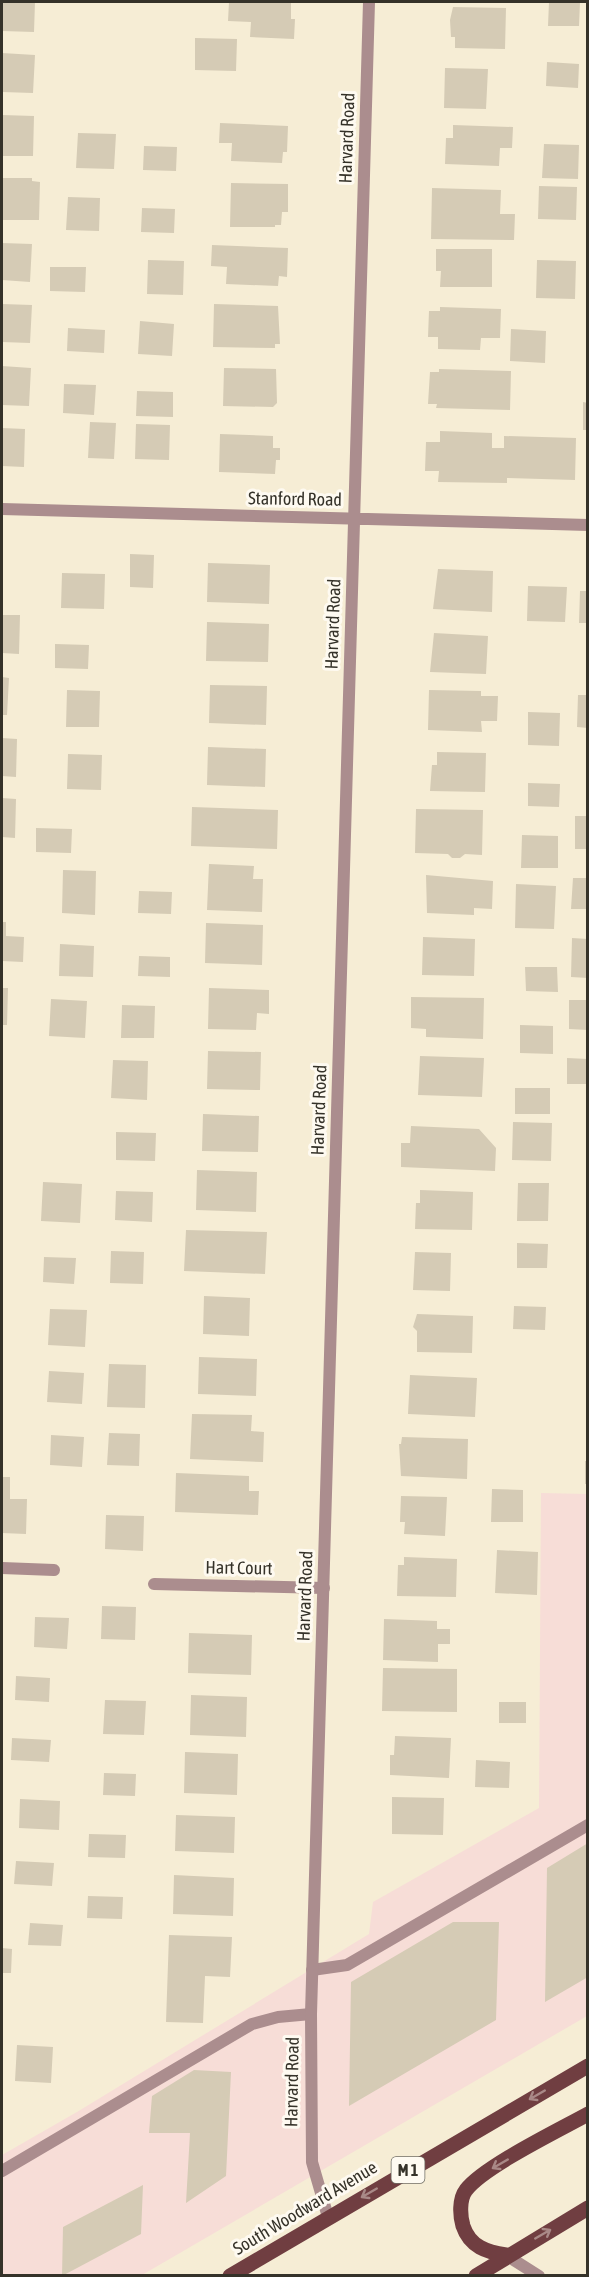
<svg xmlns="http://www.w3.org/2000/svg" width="589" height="2277" viewBox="0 0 589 2277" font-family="'Asap Condensed',sans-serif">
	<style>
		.commercial { fill: #f7ddd7 }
		.building { fill: #d5cbb5 }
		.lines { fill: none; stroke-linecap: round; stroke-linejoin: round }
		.service { stroke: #ab8d8e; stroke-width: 12 }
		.minor { stroke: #ab8d8e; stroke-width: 12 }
		.primary { stroke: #703e41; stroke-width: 15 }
		.oneway { stroke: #a98987 }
		.labels { text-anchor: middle; stroke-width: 6; stroke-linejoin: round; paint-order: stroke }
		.shield { fill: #fefaf1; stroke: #716e65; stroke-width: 1.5 }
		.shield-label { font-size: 16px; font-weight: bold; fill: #353229 }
		.street-label { font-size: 18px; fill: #353229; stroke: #fefaf1 }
	</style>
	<rect width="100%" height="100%" fill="#f6edd5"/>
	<path class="commercial" d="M541,1493L587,1494V2016L142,2275H2V2155L77,2112L369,1934L373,1902L539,1808Z"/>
	<path class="building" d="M2,2H35L34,32L2,31Z
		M229,2H291V19H295L294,39L250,37L251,22L228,21Z
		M549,2H580L579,26H548Z
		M453,7L506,8L505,49L455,48V37H451L450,20Z
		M195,38L237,39L236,71L195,70Z
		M2,53L35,55L33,93L2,92Z
		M547,62L579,64L578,88L546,86Z
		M445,68L488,69L486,109L444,108Z
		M2,115L34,116L33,156H2Z
		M220,123L288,126L287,152H283L282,163L231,161L232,143H219Z
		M453,125L513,127L512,148H500L499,166L445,164L446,138H453Z
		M78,133L116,134L114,169L76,168Z
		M544,144L579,145L578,179L542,178Z
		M144,146L177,147L176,171L143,170Z
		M2,178H32V181L40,182L39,220H2Z
		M231,183L288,184V212H282L281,225H275V227H230Z
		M539,186L577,187L576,220L538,219Z
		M432,188L501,190L500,214H515L514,240L431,239Z
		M68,197L100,198L99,231L66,230Z
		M142,208L175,209L174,233L141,232Z
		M2,243L32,244L30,282L2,280Z
		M212,245L288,248L287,277L279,276L278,286L226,284L227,267L211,266Z
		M436,249H492V287H440L441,271H436Z
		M148,260L184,261L183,295L147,294Z
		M537,260L576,261L575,299L536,298Z
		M50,267H86L85,292L50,291Z
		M2,304L32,305L30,343L2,342Z
		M214,304L278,306L280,344H275V348L213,347Z
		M440,307L501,309L500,338H481L480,350L438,349V337H428L429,311H440Z
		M140,321L174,324L172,356L138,354Z
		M68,328L105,330L104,353L67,351Z
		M511,329L546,331L545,363L510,361Z
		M2,366L31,368L29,406L2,405Z
		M224,368L276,369L277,403L273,407L223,406Z
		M439,369L511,371L510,410L436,408L437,404H428L430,372H439Z
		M64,384L96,385L94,415L63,413Z
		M137,391L173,392V417L136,416Z
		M583,402L588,403V430H583Z
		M90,422L116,423L114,459L88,458Z
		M136,424L170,425L169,460L135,459Z
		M2,428L25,429L24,467L2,466Z
		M440,431L492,433V448H504V436L576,438L575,480L507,478V483L438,482L439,471H425L426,442H440Z
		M220,434L273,436V448H280V460H276L275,474L219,472Z
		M130,554L154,555L153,588L130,587Z
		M208,563L270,565L269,604L207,602Z
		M438,569L493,571L492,612L433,609Z
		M62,573L105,574L104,609L61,608Z
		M528,586L567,587L565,622L527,621Z
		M580,591H588V623H579Z
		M2,615H20L19,654L2,653Z
		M207,622L269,624L268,662L206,661Z
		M434,633L488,636L486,674L430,672Z
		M55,644L89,645L88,669L55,668Z
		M2,677L9,678L7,715H2Z
		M210,685L267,686L266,725L209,723Z
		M67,690L100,691L99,727H66Z
		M429,690L481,691V696H498L497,721H481L482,732L428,730Z
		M578,695H588V728L577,727Z
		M528,712L560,713L559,746L528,745Z
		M2,738L17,739L16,777L2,776Z
		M208,747L266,749L265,787L207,785Z
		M437,752L486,753L485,792L430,791L432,765H437Z
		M68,754L102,755L101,790L67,789Z
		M528,783L560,784L559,807L528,806Z
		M2,798L16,799L15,838L2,837Z
		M192,807L278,810L277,849L191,846Z
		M416,809L483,810L482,855L465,854L460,858H452L448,854L415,853Z
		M575,816H588V849H575Z
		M36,828L72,829L71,853L36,852Z
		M522,835L558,836V868H521Z
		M209,864L254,866L253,879H263L262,912L207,910Z
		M63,870L96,871L95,915L62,913Z
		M426,875L493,881L492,909L474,908V915L427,913Z
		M573,878H588V909H571Z
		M516,884L556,886L554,929L515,928Z
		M139,891L172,892L171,914L138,913Z
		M2,922H6V936L24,937L23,962L2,961Z
		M206,923L263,925L262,965L205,963Z
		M423,937L475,939L474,976L422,975Z
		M572,938L588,939V978L571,977Z
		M60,944L94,946L93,977L59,976Z
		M139,956L170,957V977L138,976Z
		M525,967H557L558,992L526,991Z
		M2,988H8L7,1025H2Z
		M209,988L269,990V1014L257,1013L256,1030L208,1029Z
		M411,997L484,998L483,1039L426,1037V1029L411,1028Z
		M51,999L87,1001L85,1038L49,1036Z
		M569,1000H588V1030L569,1029Z
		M122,1005L155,1006L154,1038H121Z
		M520,1025L553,1026V1054L520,1053Z
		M208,1051L261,1052L260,1090L207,1089Z
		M420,1056L484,1058L482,1097L418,1095Z
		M567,1058L588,1059V1084H567Z
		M113,1060L148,1061L147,1100L111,1098Z
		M515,1088H550V1114H515Z
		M203,1114L259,1116L258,1152L202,1151Z
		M513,1122L552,1123L551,1161L512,1160Z
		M411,1126L479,1129L496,1148L495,1171L401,1167V1143H410Z
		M116,1132L156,1133L155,1161L116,1160Z
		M197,1170L257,1172L256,1212L196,1210Z
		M43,1182L82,1184L80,1223L41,1221Z
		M518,1183H549L548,1221H517Z
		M420,1190L473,1192L472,1230L415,1229L416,1203H420Z
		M116,1191L153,1192L152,1222L115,1220Z
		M186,1230L267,1232L265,1274L184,1271Z
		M517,1243L548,1244L547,1268H517Z
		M111,1251L144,1252L143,1284L110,1283Z
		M415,1252L451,1253L450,1291L413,1290Z
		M44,1257L76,1258L74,1284L43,1282Z
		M204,1296L250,1298L249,1336L203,1334Z
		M514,1306L546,1307L545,1330L513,1329Z
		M50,1309L87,1310L85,1347L48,1345Z
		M417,1314L473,1316L472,1353L417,1352V1331L413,1327Z
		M199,1357L257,1359L256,1396L198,1394Z
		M109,1364L146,1365L145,1408L107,1407Z
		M49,1371L84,1373L82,1404L47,1402Z
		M410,1375L477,1378L475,1417L408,1414Z
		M192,1414L252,1415L251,1431L264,1432L263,1462L190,1459Z
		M109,1433L140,1434L139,1466L107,1465Z
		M51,1435L84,1437L82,1467L50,1465Z
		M402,1437L468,1439L467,1479L401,1476L399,1444H401Z
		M585,1461H588V1484H585Z
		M176,1473L249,1476V1491H259L258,1515L175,1512Z
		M2,1477H10V1499H27L26,1534L2,1533Z
		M492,1489L523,1490V1522H491Z
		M401,1496L447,1497L445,1536L404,1534L405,1522H400Z
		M106,1515L144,1516L143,1551L105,1549Z
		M497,1550L538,1552L537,1595L495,1593Z
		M404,1557L457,1559L456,1597L397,1596L398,1565H404Z
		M102,1606L136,1607L135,1640L101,1639Z
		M35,1617L69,1618L67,1649L34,1647Z
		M384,1619L437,1621V1629H450V1644H438V1662L383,1660Z
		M189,1633L252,1635L251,1675L188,1673Z
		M383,1668L457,1669V1712L382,1711Z
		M16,1676L50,1678L49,1702L15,1700Z
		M191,1695L247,1697L246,1737L190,1735Z
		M105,1700L146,1701L144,1735L103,1734Z
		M499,1702H526V1723H499Z
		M395,1736L451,1738L449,1778L390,1775V1755H394Z
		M12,1738L51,1740L49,1762L11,1760Z
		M185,1752L238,1754L237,1795L184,1793Z
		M476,1760L510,1762L509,1788L475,1787Z
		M104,1773L136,1774L135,1796L103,1795Z
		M392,1797L444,1798L443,1835L392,1834Z
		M20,1799L60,1801L59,1830L19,1828Z
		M176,1815L235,1817L234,1853L175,1851Z
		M89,1834L126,1835L125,1858L88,1857Z
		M588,1843V1977L545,2002L547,1868Z
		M16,1861L54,1863L52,1886L14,1884Z
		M174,1875L234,1878L233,1916L173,1914Z
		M88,1896L123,1897L122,1919L87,1918Z
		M453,1922H499L496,2020L349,2106L351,1982Z
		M30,1923L63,1925L61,1946L28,1945Z
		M169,1935L232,1937L230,1977L205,1976L203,2023L166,2022Z
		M2,1948L12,1949L11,1973H2Z
		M17,2045L53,2047L51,2083L15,2081Z
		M194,2070L231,2072L226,2176L186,2203L190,2133H149L152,2096Z
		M143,2185L141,2234L62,2276L63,2227Z"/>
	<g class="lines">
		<path class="service" d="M2,1568L54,1570
			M154,1584L324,1588
			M312,1970L347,1965L588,1825
			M2,2171L252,2024L278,2017L311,2014
			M506,2255L539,2276"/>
		<path class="minor" d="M2,509L588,525
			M328,2217L312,2162L311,2014L369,2"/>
		<path class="primary" d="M506,2255C487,2252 470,2247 463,2226C460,2216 459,2199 466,2190C483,2167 559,2130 588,2114
			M230,2276L588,2066
			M476,2276L588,2208"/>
	</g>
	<defs><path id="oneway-shaft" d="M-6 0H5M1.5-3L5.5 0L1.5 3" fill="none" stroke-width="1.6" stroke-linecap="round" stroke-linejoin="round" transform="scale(1.5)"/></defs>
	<g class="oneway">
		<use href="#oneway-shaft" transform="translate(537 2095) rotate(150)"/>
		<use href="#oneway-shaft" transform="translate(500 2164) rotate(150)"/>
		<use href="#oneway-shaft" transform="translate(369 2193) rotate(150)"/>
		<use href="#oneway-shaft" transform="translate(543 2234) rotate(-30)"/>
	</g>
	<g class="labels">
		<rect class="shield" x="391.5" y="2157" width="33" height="26" rx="4.5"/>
		<g class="shield-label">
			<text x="408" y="2176">M 1</text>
		</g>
		<g class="street-label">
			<text transform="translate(347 138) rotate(-88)" y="6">Harvard Road</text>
			<text transform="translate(295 499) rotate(1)" y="6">Stanford Road</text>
			<text transform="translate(333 624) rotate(-88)" y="6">Harvard Road</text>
			<text transform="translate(319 1110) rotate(-88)" y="6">Harvard Road</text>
			<text transform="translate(239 1568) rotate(1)" y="6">Hart Court</text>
			<text transform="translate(305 1596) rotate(-88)" y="6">Harvard Road</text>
			<text transform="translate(292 2082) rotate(-89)" y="6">Harvard Road</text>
			<text transform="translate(305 2208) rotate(-31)" y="6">South Woodward Avenue</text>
		</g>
	</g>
	<rect width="589" height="2277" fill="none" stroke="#353229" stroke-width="6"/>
</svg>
